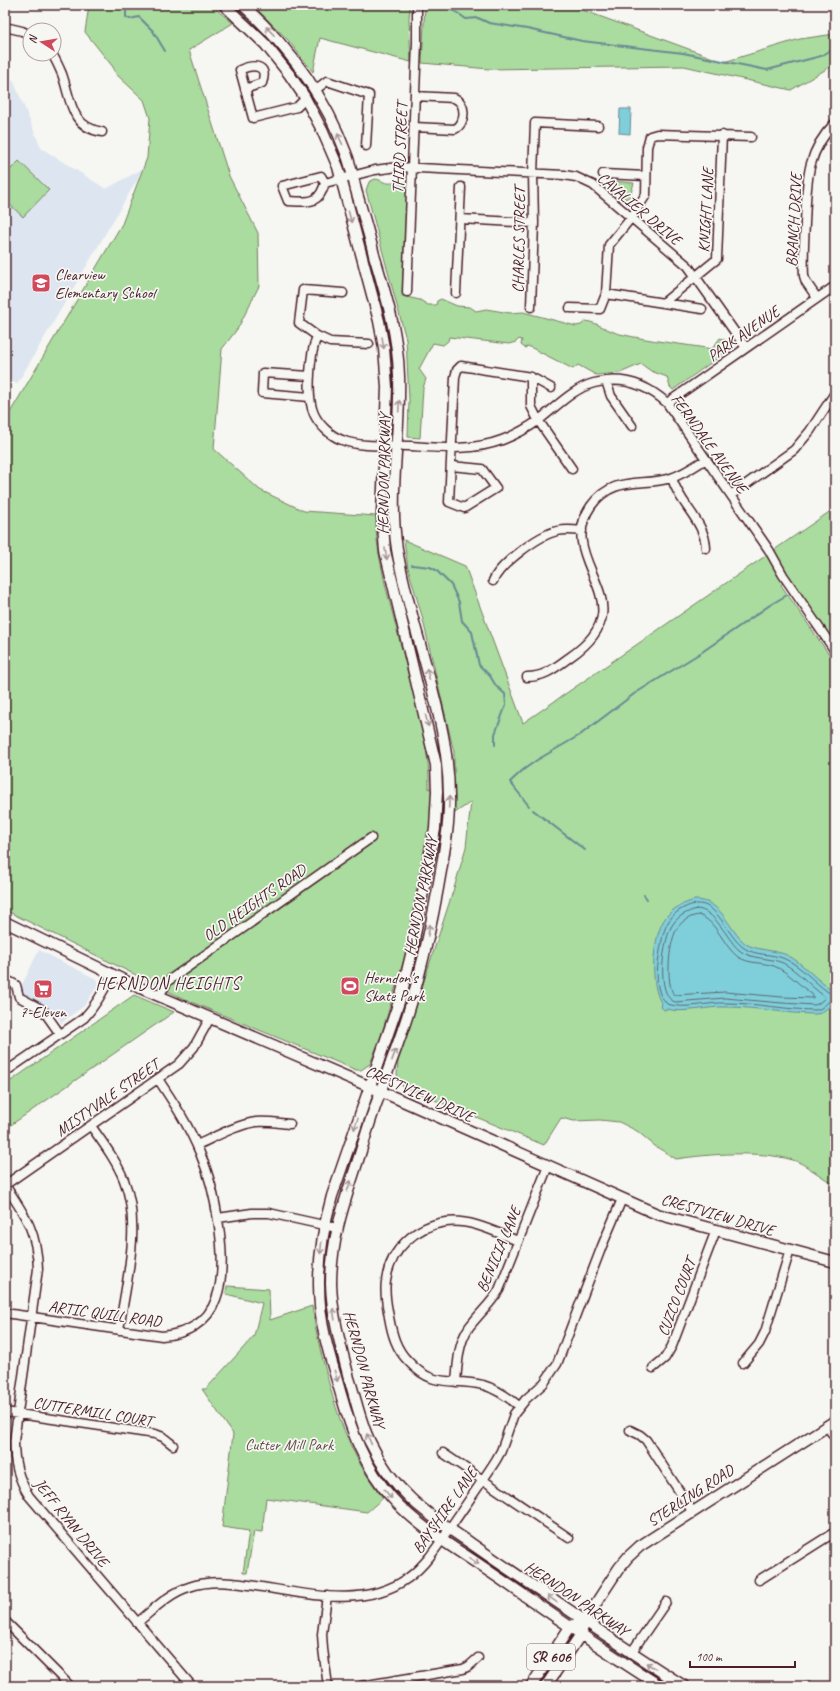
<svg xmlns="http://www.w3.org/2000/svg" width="840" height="1691" viewBox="0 0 840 1691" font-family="Caveat,sans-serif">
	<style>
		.built { fill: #dde5f0 }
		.green { fill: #a9dc9e; stroke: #7a7e64 }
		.water { fill: #7fcfda; stroke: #6a8994 }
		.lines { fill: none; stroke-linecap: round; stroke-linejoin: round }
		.shore { stroke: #5f6571; stroke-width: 1 }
		.stream { stroke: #6a8994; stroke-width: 2 }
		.minor-casing { stroke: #4a1f2b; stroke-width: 11 }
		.major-casing { stroke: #4a1f2b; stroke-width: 13 }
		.minor { stroke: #f6f6f2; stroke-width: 8 }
		.major { stroke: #f6f6f2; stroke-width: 10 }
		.oneway { stroke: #a99598 }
		.labels { text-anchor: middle; stroke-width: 3.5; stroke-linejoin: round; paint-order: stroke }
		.shield { fill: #f6f6f2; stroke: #7e6067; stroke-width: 1 }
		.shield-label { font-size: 15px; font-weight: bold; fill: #4a1f2b }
		.street-label { font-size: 16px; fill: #4a1f2b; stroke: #f6f6f2 }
		.poi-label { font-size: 16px; fill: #4a1f2b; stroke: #f6f6f2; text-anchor: start }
		.park-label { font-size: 16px; fill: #624e48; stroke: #f6f6f2 }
		.neighbourhood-label { font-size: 17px; letter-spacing: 1px; fill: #4a1f2b; stroke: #f6f6f2 }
	</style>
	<rect width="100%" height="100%" fill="#f6f6f2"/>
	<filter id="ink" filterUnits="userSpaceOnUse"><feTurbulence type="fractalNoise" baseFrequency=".025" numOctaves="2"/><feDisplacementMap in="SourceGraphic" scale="8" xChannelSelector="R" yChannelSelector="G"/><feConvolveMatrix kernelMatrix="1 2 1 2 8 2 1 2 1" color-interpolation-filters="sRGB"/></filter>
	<g filter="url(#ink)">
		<path class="built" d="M5,77L13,80L41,148L106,189L144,168L17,384L5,377Z
			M39,950L96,979L98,984L96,988L84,1006L61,1023L57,1014L23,994L21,987Z"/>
		<path class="green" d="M89,5H211L233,23L189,50L229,176L258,233L259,286L238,328L222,349L214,449L260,490L304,511L376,516C375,541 381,564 386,588C395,624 405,660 414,696C422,727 430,757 429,789L454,771V752L422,616L408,568L404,540L465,566L523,723L835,508V651L786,580L781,585L835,663V1185C824,1179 804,1163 793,1160C757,1150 711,1154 676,1159L655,1146L637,1131L619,1122L600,1120L574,1121L561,1118L544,1145L403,1087L397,1075L398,1061L455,885L466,847L471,802L427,832L405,956L381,1036L370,1064L361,1070H356L184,999L5,910V421L122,224L147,158L150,118L144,100L116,74L113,67L85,32Z
			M253,5H410L409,19L411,62L320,38L313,72L288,40Z
			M425,5H569L724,62L800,39L835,34V64L791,90L684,66L489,69L422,63Z
			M19,161L49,190L23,217L5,200V175Z
			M375,179C380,179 382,182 387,183C397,184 395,180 407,185L402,296L420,300L428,305H436L437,301L441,299L457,306L470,307L476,311L486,309L510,313L523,312L576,326L581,325L586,321C598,323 608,331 620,334C650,341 682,344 712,349L720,338L728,341V346L723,354L673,390L670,387L667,377L651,371L641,364L620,373L596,375L578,365L573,369L528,346L525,348L521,345L522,340L519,339L516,342L509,344L449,337L448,341L443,345L433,343L419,369L426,379L423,388L420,438L408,437L409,400L406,339L366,190L369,182Z
			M610,181L634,183L630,196L626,199L608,185Z
			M134,995L174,1012L5,1129V1085Z
			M227,1286L269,1289L270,1320L312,1306C315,1328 320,1350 326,1372C338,1419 352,1459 383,1498L367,1512L266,1498L262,1532L254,1531L247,1573H243L249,1531L222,1527L233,1434L202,1389H206L254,1336L262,1303L226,1294Z"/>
		<path class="water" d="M620,109H631L630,134L619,133Z
			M695,900C723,900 727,929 746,944C755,950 775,950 787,955C801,962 813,976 825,985L831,989H835V1002L821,1013L816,1014C786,1014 757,1007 727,1007C709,1006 683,1014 667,1009L664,1010L661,1007L662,1004C649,986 652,935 666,917C673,908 684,903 695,900Z"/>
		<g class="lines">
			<path class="shore" d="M696,909C715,909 726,938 739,950C751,960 769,957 783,963C798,971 810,986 824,996L825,998L819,1003L815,1005L782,1003L725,998L675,1002C655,996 663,937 673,924C678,916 687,912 696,909Z
				M699,915C717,921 723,946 738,957C749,964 762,962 774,966C789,972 800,986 813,995V998L782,997L725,992L674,995C665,983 669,939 678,927C683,920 691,916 699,915Z
				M835,993L828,992C814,982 801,966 785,959C772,953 755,956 744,948C722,932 716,888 680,910C669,917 664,928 662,940C659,956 654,979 660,994C662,998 665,1001 667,1004C686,1010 707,1002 727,1003C757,1003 786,1010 816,1010C824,1009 827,1000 835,999"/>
			<path class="stream" d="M126,5V17L130,19L139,17L153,31L165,51
				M402,5L410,6
				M426,7C446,6 450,7 466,19L478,18L489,23L527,29L582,41L683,53L767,70L821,56L835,48
				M126,9L139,5
				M412,565L430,567L436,570L451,585L459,602L462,621L472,632L479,665L490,676L496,686L505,694L506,705L495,734V745
				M529,806L510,782L523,770L537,760L580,735L634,694L702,652L770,605L787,595
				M533,810L585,850
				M644,895L647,899"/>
			<g class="minor-casing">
				<path id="minor" d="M5,27L22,31L30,35
					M52,54C56,60 59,67 62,74C71,99 70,127 102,132
					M245,89L262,83C269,64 253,64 240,70L253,118L297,107L305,99
					M315,90L327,81L369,95L366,146
					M414,127L455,129C466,123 467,103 454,98L415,96
					M603,174L646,176
					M325,183C319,205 308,202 288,201L282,186L321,176L325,183L375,170L398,167L564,175L576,177L593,185L688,266L746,348
					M460,219L534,223
					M407,292L417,43V5
					M456,293L461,187
					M817,298L806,282L804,276C803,259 804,241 805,223C807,184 805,153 835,123
					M663,303L717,259L722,135
					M531,307L534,223L533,174L535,123L598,126
					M570,308L600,309L606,294
					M702,309L606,294L609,245L631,218L646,195L647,147L650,136L657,134L751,137
					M317,336L299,323L303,290L343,293
					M369,344L330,342L317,336C310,353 306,397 314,414C319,425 331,436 342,440C362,448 391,445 412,446C442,448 473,451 502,440C515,435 528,428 539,420C556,407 574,388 594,383C622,376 646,384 667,403L769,550L783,575L835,651
					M310,376L263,373L262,393L310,397
					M531,377V406L538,420L572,469
					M606,381L611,396L632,426
					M667,403L835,286
					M451,466L482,469L496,488L464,508L449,502L455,377L457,370L461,366L531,377L551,388
					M672,478C679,504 705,521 706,548
					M731,495L794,450L810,431L835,393
					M493,581C500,564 539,535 557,531C566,529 574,530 582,531
					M527,677C545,677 556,667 570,657C650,602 552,562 591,506C613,475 641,487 671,478C684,474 695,466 706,459
					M5,979L16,985L19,997L43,1010L60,1034
					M159,996L168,981L371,838
					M5,1072L84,1018C96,1005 104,991 112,974
					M91,1126C103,1143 116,1160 124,1180C142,1225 126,1283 119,1330
					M197,1145C215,1137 236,1125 256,1122C267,1121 279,1123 290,1124
					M218,1218L252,1213H269L337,1228
					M518,1241C495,1232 471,1219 446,1222C415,1226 390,1250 386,1281C384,1294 387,1305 389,1317C392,1334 396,1349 408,1361C435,1390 451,1377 483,1385C497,1389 508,1397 519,1406
					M5,1313L162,1336C186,1334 208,1323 216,1299C230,1263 215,1188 200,1153C189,1126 174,1103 158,1079
					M743,1363L759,1344L765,1332L790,1250
					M653,1368L665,1358L672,1346L716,1230
					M456,1382C458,1361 458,1338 474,1321C483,1310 492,1302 499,1290L548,1166
					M5,1412L155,1434L163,1437L173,1445
					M827,1426L835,1438
					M630,1430L640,1435L646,1440L692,1511
					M443,1453L569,1538
					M759,1580L835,1532
					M327,1596L322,1634L323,1649L328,1686
					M5,1621L70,1686
					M137,1623C153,1610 169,1593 189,1587C209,1580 228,1582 249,1585C300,1592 362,1611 408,1578C427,1564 439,1544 452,1525C467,1503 482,1482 496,1460L501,1451L514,1414L526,1399L544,1383L557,1364L602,1246L622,1199
					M631,1653L666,1602
					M192,1686L29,1496C18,1478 14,1462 14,1441L38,1269C37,1231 25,1215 5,1185L179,1064L194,1047L210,1018
					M361,1686L463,1669L469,1666L478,1658
					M807,1686H809"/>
			</g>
			<g class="major-casing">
				<path id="major" d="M224,5L265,44L289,74L304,96L322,130L338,167L379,321L384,348L387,387L382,513L385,551L436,765L437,791L435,829L411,955L401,996L332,1196C319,1242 314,1290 325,1337C329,1355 335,1373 340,1391C351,1430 364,1467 392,1498C419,1528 457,1549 490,1572C546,1610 602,1650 660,1686
					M243,5C288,46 325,96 346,153C351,165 353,178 356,190C362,211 369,233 374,255C386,295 398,334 399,376C401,433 388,492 397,549C413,647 462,738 446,840C437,899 425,960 407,1017C398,1045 387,1072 378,1099C371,1117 366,1135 360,1154C346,1198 331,1236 331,1284C332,1316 341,1347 349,1378C356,1399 360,1422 370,1442C393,1491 425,1513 469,1542C493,1559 517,1575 541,1591C588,1623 635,1656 684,1686
					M5,922L138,987L396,1098L657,1214L835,1262
					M531,1686L570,1627L575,1624
					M546,1686L581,1634L585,1620L619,1568L628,1557L640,1546L835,1421"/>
			</g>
			<use href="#minor" class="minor"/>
			<use href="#major" class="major"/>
		</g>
		<defs><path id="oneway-shaft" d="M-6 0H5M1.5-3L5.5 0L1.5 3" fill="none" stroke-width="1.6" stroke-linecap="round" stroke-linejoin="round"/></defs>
		<g class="oneway">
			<use href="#oneway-shaft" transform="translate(270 31) rotate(-134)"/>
			<use href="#oneway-shaft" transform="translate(340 139) rotate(-115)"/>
			<use href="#oneway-shaft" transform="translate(350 217) rotate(75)"/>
			<use href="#oneway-shaft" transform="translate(383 343) rotate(81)"/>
			<use href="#oneway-shaft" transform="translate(399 406) rotate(-87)"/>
			<use href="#oneway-shaft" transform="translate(386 554) rotate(80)"/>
			<use href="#oneway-shaft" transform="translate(428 674) rotate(-104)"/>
			<use href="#oneway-shaft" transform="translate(427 721) rotate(76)"/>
			<use href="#oneway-shaft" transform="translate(449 802) rotate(-88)"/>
			<use href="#oneway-shaft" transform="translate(429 930) rotate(-79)"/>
			<use href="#oneway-shaft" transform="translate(394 1055) rotate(-70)"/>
			<use href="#oneway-shaft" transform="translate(356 1124) rotate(109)"/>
			<use href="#oneway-shaft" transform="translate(349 1186) rotate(-71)"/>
			<use href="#oneway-shaft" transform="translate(321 1248) rotate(96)"/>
			<use href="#oneway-shaft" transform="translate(334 1314) rotate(-98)"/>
			<use href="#oneway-shaft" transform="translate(336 1376) rotate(74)"/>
			<use href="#oneway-shaft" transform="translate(369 1439) rotate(-114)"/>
			<use href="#oneway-shaft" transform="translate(388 1494) rotate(50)"/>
			<use href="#oneway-shaft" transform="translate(474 1561) rotate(34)"/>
			<use href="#oneway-shaft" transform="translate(552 1599) rotate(-146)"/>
			<use href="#oneway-shaft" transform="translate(651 1666) rotate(-147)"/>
		</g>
	</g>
	<defs>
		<g id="school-square" transform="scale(1)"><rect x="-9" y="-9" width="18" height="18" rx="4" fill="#d1495b" stroke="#f6f6f2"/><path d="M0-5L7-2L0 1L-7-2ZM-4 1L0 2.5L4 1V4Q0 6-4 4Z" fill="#fff"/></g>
		<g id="stadium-square" transform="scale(1)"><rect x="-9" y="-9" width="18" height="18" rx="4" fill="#d1495b" stroke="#f6f6f2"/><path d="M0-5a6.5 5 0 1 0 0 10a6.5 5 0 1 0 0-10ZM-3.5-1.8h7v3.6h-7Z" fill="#fff"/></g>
		<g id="supermarket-square" transform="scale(1)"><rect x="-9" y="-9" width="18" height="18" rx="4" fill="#d1495b" stroke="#f6f6f2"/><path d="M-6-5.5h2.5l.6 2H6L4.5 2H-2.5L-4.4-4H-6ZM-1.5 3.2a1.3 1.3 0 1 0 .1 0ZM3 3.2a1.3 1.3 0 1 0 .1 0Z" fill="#fff"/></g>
	</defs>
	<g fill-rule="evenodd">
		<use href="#school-square" x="41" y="283"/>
		<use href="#stadium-square" x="350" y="986"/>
		<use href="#supermarket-square" x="43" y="989"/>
	</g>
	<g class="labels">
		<rect class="shield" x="527" y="1644" width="48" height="26" rx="3"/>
		<g class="shield-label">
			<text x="551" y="1662">SR 606</text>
		</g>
		<g class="street-label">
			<text transform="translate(399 148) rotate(-87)" y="6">THIRD STREET</text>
			<text transform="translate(640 208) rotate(40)" y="6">CAVALIER DRIVE</text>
			<text transform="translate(705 210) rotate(-87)" y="6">KNIGHT LANE</text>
			<text transform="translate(793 220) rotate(-87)" y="6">BRANCH DRIVE</text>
			<text transform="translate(518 240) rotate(-89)" y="6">CHARLES STREET</text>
			<text transform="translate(743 333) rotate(-35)" y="6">PARK AVENUE</text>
			<text transform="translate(710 443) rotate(54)" y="6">FERNDALE AVENUE</text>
			<text transform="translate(383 474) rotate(-89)" y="6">HERNDON PARKWAY</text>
			<text transform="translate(420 896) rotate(-79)" y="6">HERNDON PARKWAY</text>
			<text transform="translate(254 902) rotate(-35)" y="6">OLD HEIGHTS ROAD</text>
			<text transform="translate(420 1093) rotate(24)" y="6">CRESTVIEW DRIVE</text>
			<text transform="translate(107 1097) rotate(-35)" y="6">MISTYVALE STREET</text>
			<text transform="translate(718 1214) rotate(16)" y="6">CRESTVIEW DRIVE</text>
			<text transform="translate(498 1249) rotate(-67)" y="6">BENICIA LANE</text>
			<text transform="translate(676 1297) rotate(-69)" y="6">CUZCO COURT</text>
			<text transform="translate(105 1313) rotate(8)" y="6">ARTIC QUILL ROAD</text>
			<text transform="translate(365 1369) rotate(75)" y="6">HERNDON PARKWAY</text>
			<text transform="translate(93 1411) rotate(9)" y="6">CUTTERMILL COURT</text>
			<text transform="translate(690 1495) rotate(-33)" y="6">STERLING ROAD</text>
			<text transform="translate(444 1510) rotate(-55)" y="6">BAYSHIRE LANE</text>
			<text transform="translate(72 1522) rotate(51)" y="6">JEFF RYAN DRIVE</text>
			<text transform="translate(577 1598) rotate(34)" y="6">HERNDON PARKWAY</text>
		</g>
		<g class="poi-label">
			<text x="55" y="280">Clearview<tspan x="55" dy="18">Elementary School</tspan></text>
			<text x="364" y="983">Herndon's<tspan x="364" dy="18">Skate Park</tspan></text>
			<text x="43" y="1017" text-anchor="middle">7-Eleven</text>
		</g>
		<g class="park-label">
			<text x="289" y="1450">Cutter Mill Park</text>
		</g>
		<g class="neighbourhood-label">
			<text x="168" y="989">HERNDON HEIGHTS</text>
		</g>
	</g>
	<rect width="840" height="1691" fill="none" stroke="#f6f6f2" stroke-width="20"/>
	<rect x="10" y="10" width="820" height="1671" fill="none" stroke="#4a1f2b" stroke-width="1.5" filter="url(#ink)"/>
	<g transform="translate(42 42) rotate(282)"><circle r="19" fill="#f6f6f2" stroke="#b1a0a2"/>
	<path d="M0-3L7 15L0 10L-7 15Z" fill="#d1495b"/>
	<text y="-6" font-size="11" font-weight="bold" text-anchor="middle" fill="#4a1f2b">N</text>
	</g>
	<path d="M690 1661v6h105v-6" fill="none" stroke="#4a1f2b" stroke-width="2"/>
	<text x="696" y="1661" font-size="12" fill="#4a1f2b" stroke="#f6f6f2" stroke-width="3" paint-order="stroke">100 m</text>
</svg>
